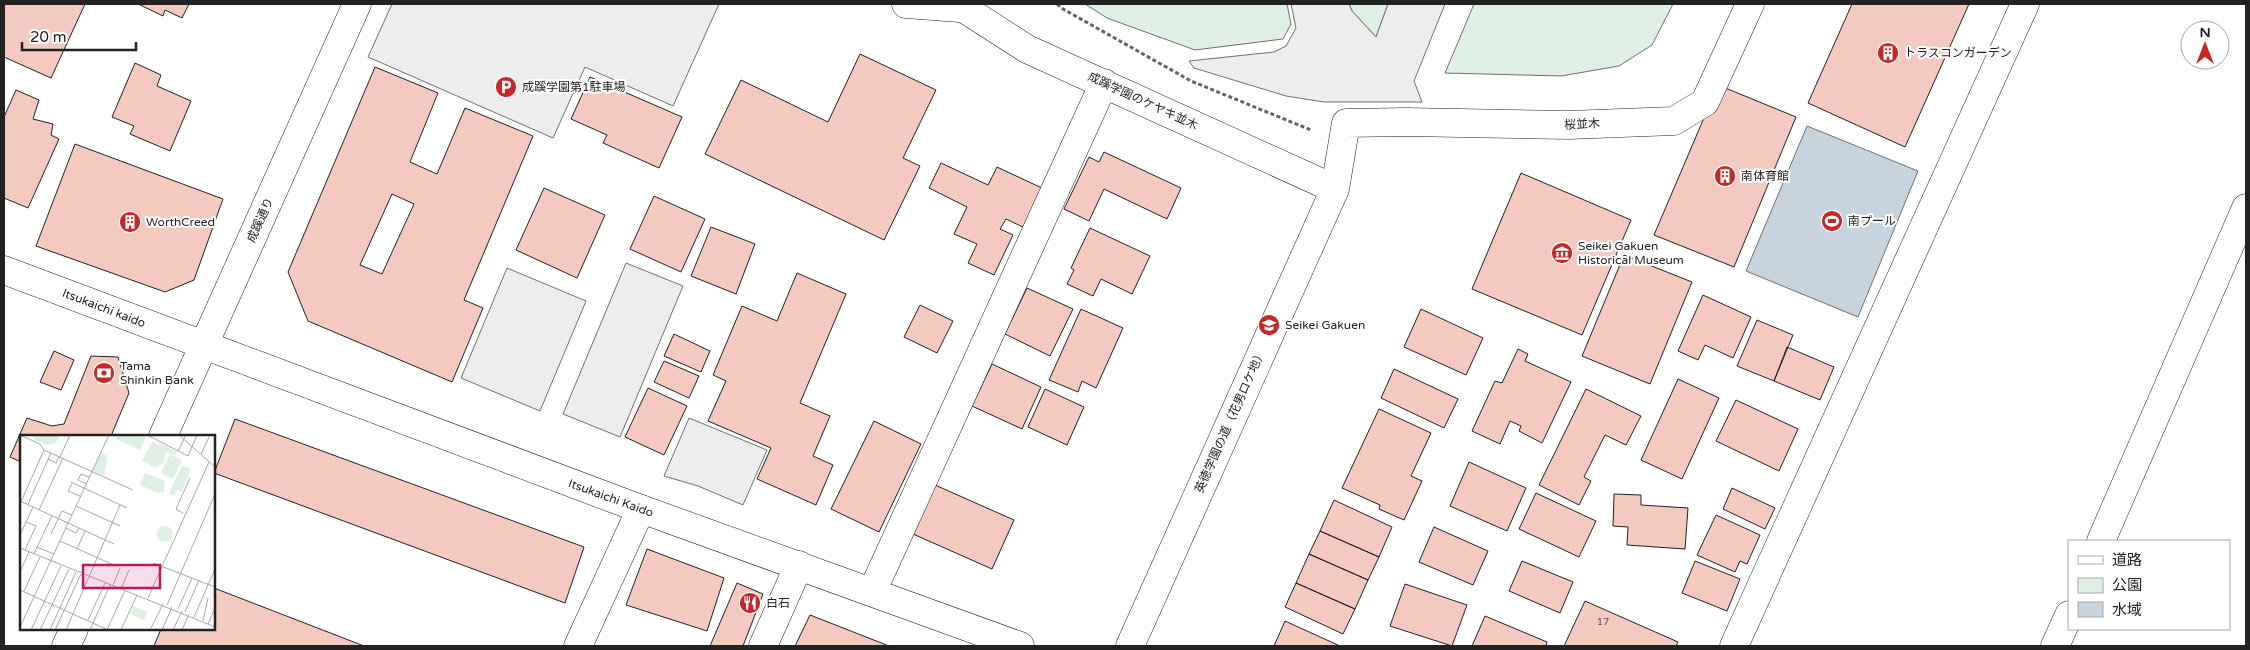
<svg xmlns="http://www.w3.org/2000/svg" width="2250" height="650" viewBox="0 0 2250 650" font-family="'Varela Round','Noto Sans JP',sans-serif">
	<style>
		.green { fill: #e0efe3; stroke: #6f6f6f }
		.parking { fill: #ededed; stroke: #6f6f6f }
		.water { fill: #c7d3dd; stroke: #6f6f6f }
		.building { fill: #f3c9c0; stroke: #222; fill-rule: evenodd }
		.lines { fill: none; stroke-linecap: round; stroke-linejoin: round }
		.minor-casing { stroke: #222; stroke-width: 29 }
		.major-casing { stroke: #222; stroke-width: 29 }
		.path { stroke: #646464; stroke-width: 3; stroke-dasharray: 4 2.5; stroke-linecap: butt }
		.minor { stroke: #fff; stroke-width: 28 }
		.major { stroke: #fff; stroke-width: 28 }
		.labels { text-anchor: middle; stroke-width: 4; stroke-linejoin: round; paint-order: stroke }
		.number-label { font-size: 10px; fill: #564c4a }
		.poi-label { font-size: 12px; fill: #222; stroke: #fff; text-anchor: start }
		.street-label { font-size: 12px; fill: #222; stroke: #fff }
		.inset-road { fill: none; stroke: #a7a7a7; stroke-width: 1 }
		.view { fill: #c2185b; fill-opacity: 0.15; stroke: #c2185b; stroke-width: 2.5 }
		.inset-edge { fill: none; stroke: #222; stroke-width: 2.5 }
	</style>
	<rect width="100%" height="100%" fill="#fff"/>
	<path class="green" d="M1085,4H1287L1291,24L1283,39L1195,50L1107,18Z
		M1349,4H1388L1376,37L1352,11Z
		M1474,4H1673L1652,45L1619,66L1561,76L1445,73Z"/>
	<path class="parking" d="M392,4H719L673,106L585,67L553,138L368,57Z
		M1291,4H1349L1352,11L1376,37L1388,4H1445L1414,81L1422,102H1324L1286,96L1194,68L1189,61L1274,52L1286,46L1296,28Z
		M626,263L683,286L620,437L563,414Z
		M507,268L586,301L540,411L461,378Z
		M689,418L767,450L743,505L698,486L664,476Z"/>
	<path class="water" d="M1807,126L1918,171L1858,317L1746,271Z"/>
	<path class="building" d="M4,4H85L51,78L4,57Z
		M138,4H189L182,18L165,10L163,16Z
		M1852,4H1969L1905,147L1808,103Z
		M860,54L936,90L903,158L920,166L884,240L705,154L741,80L828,122Z
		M135,63L161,75L157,86L191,101L170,151L130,134L134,126L112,117Z
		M375,67L438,93L410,162L437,174L465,108L533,136L464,300L483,308L452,382L308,321L288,272ZM392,194L414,204L382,274L360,265Z
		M590,77L682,117L659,168L603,143L607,135L571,119Z
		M1718,85L1796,117L1734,267L1654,235Z
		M16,90L39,100L33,119L53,124L51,135L59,139L28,208L4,198V117Z
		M75,144L223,199L194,280L165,292L36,246Z
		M1104,152L1181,188L1167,219L1104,189L1089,221L1064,209L1089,157L1099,162Z
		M941,163L988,185L997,167L1044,189L1025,228L1006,219L1000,229L1013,235L994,275L968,263L977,244L954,234L967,207L929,188Z
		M1521,173L1631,220L1582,335L1472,289Z
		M544,188L605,215L577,278L516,250Z
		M654,196L705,219L681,272L630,249Z
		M711,227L755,244L736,294L691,276Z
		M1090,228L1150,256L1132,294L1101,279L1093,296L1067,284L1074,270L1071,268Z
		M1624,255L1692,282L1650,384L1582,356Z
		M797,273L846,294L800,403L830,416L813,456L833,465L816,505L757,479L771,448L708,421L726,381L713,375L742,306L777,321Z
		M1027,288L1073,309L1050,356L1005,334Z
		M1703,295L1751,317L1733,358L1705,345L1698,360L1678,351Z
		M920,305L953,321L937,353L904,337Z
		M1081,309L1123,328L1096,388L1082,381L1078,392L1049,380Z
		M1421,309L1483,338L1466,375L1404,347Z
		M1757,320L1793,335L1774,381L1737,366Z
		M674,334L710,351L701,372L664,356Z
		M1787,347L1834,367L1820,400L1774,381Z
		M1518,349L1528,354L1525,361L1571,382L1542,443L1519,431L1521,426L1510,421L1500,444L1472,431L1495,381L1502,383Z
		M54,351L74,360L61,390L40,382Z
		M91,356L118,357L129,393L111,436H21V462L10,457L27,418L52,426L64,424Z
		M664,361L699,376L689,398L654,382Z
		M992,364L1041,387L1022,429L972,406Z
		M1394,369L1458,399L1444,428L1381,398Z
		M1678,379L1719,398L1682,479L1641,460Z
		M648,388L687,406L664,455L625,437Z
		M1045,389L1084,407L1067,445L1028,427Z
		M1586,389L1641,416L1626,445L1605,435L1584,477L1591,481L1579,505L1539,485Z
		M1736,400L1798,429L1779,471L1716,441Z
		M1379,409L1431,433L1411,476L1422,481L1404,520L1379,509L1380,505L1342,488Z
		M235,419L584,547L565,603L214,473Z
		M874,421L921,444L879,532L831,509Z
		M1469,462L1526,488L1507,531L1450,506Z
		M935,485L1014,520L992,569L913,534Z
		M1732,488L1775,508L1765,529L1723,509Z
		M1536,493L1596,521L1579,557L1519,529Z
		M1614,494L1641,495V505L1688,508L1685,549L1627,545L1628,527L1613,526Z
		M1334,500L1392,527L1379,557L1320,531Z
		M1716,515L1760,535L1747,564L1740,561L1735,572L1697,555Z
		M1434,527L1488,551L1473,585L1419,562Z
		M1320,531L1379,557L1368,580L1309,554Z
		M647,549L724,578L707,631L626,605Z
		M1309,554L1368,580L1355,609L1296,583Z
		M1522,561L1573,582L1560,613L1509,591Z
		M1695,561L1740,579L1727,611L1682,593Z
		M737,583L763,594L743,646H710Z
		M1296,583L1355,609L1343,634L1285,607Z
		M1405,584L1467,605L1452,646L1390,626Z
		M214,588L364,646H154L161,629H214Z
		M1585,601L1678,642L1676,646H1564Z
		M810,615L889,646H795Z
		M1485,616L1547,642L1546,646H1472Z
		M1285,621L1340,646H1274Z"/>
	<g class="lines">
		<g class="minor-casing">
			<path id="minor" d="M906,4L960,8
				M957,4L1027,49L1335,189
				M163,436L357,4
				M2101,541L2246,208
				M872,592L1104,83
				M66,646L74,629
				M578,646L641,509
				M763,646L799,565
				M1130,646L1335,189L1346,123L1406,122L1569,125L1674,121L1705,102L1750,4
				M1734,646L2025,4
				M2055,646L2069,615"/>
		</g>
		<g class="major-casing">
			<path id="major" d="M4,270L641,509L1020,646"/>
		</g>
		<path class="path" d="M1057,4L1063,9L1191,81L1311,130"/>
		<use href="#minor" class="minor"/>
		<use href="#major" class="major"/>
	</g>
	<defs>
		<g id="building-disc" transform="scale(1.125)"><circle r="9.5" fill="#c62828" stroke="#fff"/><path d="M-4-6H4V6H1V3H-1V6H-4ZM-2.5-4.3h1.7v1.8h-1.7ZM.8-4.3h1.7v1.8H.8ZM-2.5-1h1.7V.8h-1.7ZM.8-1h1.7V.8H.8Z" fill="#fff"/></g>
		<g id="parking-disc" transform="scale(1.125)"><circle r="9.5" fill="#c62828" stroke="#fff"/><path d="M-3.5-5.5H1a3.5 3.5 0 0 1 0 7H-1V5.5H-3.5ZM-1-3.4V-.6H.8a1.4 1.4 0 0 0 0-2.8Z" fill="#fff"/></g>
		<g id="stadium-disc" transform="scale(1.125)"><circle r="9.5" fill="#c62828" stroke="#fff"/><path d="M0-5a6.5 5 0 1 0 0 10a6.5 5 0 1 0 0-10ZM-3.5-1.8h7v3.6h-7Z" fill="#fff"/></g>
		<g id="museum-disc" transform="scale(1.125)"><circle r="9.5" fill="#c62828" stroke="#fff"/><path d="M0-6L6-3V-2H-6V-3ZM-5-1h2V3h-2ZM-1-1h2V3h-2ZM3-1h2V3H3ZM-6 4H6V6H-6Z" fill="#fff"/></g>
		<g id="university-disc" transform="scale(1.125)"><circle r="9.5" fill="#c62828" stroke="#fff"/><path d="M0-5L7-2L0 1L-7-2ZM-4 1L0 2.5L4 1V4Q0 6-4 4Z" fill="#fff"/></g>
		<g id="bank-disc" transform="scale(1.125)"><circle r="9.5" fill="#c62828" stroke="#fff"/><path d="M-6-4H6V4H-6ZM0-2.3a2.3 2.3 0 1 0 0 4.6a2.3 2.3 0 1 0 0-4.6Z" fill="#fff"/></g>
		<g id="restaurant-disc" transform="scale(1.125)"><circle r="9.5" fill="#c62828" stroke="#fff"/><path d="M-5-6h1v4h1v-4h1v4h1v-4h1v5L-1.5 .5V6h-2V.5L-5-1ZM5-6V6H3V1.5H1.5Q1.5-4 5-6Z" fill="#fff"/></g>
	</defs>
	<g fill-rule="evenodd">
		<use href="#building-disc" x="1888" y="53"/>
		<use href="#parking-disc" x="506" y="87"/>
		<use href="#building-disc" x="1725" y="176"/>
		<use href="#stadium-disc" x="1832" y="221"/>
		<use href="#building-disc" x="130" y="222"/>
		<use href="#museum-disc" x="1562" y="253"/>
		<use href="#university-disc" x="1269" y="325"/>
		<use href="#bank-disc" x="104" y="373"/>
		<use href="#restaurant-disc" x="750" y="603"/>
	</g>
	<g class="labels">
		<g class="number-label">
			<text x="1603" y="625">17</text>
		</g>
		<g class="poi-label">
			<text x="1904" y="57">トラスコンガーデン</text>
			<text x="522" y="91">成蹊学園第1駐車場</text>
			<text x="1741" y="180">南体育館</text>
			<text x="1848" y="225">南プール</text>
			<text x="146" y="226">WorthCreed</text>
			<text x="1578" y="250">Seikei Gakuen<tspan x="1578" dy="14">Historical Museum</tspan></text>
			<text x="1285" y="329">Seikei Gakuen</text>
			<text x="120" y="370">Tama<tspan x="120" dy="14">Shinkin Bank</tspan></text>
			<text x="766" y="607">白石</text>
		</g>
		<g class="street-label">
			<text transform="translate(1143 101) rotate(25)" y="4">成蹊学園のケヤキ並木</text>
			<text transform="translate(1582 124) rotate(-3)" y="4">桜並木</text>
			<text transform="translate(260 220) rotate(-66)" y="4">成蹊通り</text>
			<text transform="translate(104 308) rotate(21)" y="4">Itsukaichi kaido</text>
			<text transform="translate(1230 421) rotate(-66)" y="4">英徳学園の道（花男ロケ地）</text>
			<text transform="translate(611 498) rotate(20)" y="4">Itsukaichi Kaido</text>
		</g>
	</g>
	<g transform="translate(20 435)">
		<rect width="195" height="195" fill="#fff"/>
		<path d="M13,0H41L35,8L27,10L15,5ZM98,0H117L115,6L118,0L126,2L120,15L96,4ZM133,6L143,14L135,6L157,17L155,21L146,16L144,28L135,33L122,25ZM81,17L88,22L84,41L73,36ZM150,19L162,25L153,44L141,38ZM162,30L171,34L162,57L157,55L154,61L149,59ZM125,38L145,46L144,57L137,58L120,50ZM137 99a8 8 0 1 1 16 0a8 8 0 1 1-16 0ZM113,171L127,177L124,185L110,179Z" fill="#e0efe3"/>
		<path class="inset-road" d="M0,0L20,9L24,15L113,55M127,0L168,21L177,0M159,0L195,32M158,16L166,0M181,19L190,0M40,22L50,0M28,24L36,28L39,22M51,47L107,73M52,49L48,56L60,61M66,49L58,45L61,39L69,42M0,66L94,109M0,69L24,15M8,69L31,18M56,71L100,91M19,75L43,23M163,78L156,74L170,43M46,93L56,98L59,93M31,99L42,76L52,80M0,100L13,72M40,106L96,131M17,112L32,81M0,113L195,192M57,114L65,96M5,115L16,91L6,87M14,119L17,112L34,119M133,128L195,152M0,137L9,117M93,150L100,133M101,154L109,135M0,155L88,195M4,156L20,122M128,163L189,27M147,170L195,59M158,174L172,143M165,177L179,145M174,182L195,134M68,185L85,148M183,186L188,163M188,189L195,173M0,192L89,0M11,195L41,131M20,195L49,134M30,195L56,137M35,195L61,139M46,195L100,70M70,195L90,150M87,195L105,155M101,195L117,160M130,195L143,169M142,195L152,172M153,195L162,176M162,195L169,179"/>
		<path class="view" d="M63,130H140V153H63Z"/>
		<rect width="195" height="195" class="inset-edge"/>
	</g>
	<rect width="2250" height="650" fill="none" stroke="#222222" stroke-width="10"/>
	<rect x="2068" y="540" width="162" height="90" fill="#ffffff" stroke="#a7a7a7"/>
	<rect x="2078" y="556" width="25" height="8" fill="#ffffff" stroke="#a7a7a7"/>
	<text x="2112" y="565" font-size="15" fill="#222222">道路</text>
	<rect x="2078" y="578" width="25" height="15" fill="#e0efe3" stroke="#a7a7a7"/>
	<text x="2112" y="590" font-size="15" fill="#222222">公園</text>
	<rect x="2078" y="602" width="25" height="15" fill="#c7d3dd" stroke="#a7a7a7"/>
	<text x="2112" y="615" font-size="15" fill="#222222">水域</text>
	<g transform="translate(2205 45)"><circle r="24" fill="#ffffff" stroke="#a7a7a7"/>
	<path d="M0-4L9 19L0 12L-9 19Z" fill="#c62828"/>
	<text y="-8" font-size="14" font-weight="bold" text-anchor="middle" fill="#222222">N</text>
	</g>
	<path d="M22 42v8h114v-8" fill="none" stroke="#222222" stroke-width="2.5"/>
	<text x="30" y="42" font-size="15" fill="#222222" stroke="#ffffff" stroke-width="4" paint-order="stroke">20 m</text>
</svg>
